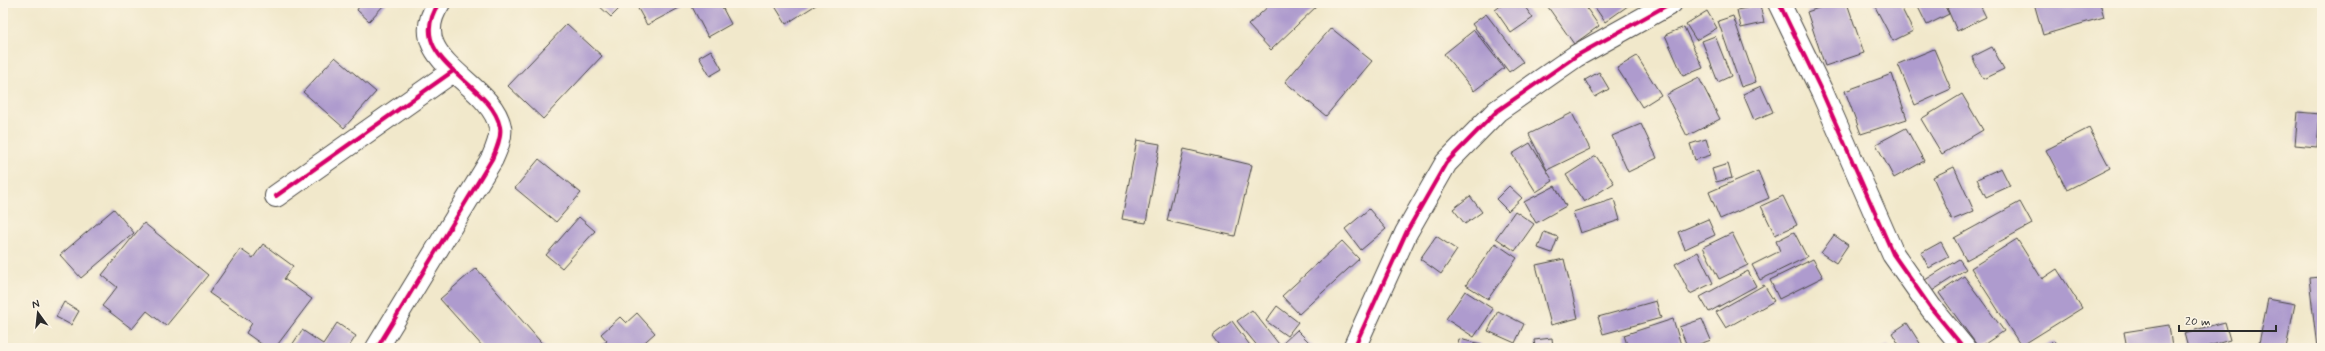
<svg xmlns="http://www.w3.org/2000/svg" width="2325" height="351" viewBox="0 0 2325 351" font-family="Mynerve,sans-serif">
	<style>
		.building { fill: #ae9bce }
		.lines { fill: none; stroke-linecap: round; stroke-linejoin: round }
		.street-casing { stroke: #494743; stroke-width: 24 }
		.street { stroke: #fff; stroke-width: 22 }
		.cycleway-casing { stroke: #fcf5e5; stroke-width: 6 }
		.cycleway { stroke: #d6006c; stroke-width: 4 }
	</style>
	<rect width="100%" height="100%" fill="#fcf5e5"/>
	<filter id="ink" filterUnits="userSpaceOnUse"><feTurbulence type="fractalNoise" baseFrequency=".025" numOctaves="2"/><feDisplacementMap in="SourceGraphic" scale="8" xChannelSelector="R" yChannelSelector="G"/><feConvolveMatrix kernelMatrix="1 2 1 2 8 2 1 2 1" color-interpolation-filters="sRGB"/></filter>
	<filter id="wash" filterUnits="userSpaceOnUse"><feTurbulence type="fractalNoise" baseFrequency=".012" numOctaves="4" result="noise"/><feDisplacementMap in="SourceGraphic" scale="16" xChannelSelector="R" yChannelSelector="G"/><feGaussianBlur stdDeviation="0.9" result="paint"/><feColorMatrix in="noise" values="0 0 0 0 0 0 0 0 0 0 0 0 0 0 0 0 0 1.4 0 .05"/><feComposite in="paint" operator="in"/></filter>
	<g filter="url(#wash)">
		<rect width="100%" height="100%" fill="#f1e8cb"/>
		<g id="blocks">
			<path class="building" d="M361,3H386L369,21L357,10Z
				M596,3H621L623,5L611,17Z
				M635,3H679L681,7L647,25Z
				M690,3H720L731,24L708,37Z
				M773,3H819L786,24Z
				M1272,3H1320L1271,50L1248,25Z
				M1505,3H1522L1533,18L1511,33L1495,10Z
				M1553,3H1583L1599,26L1574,44L1548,7Z
				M1592,3H1632L1605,22Z
				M1833,3H1847L1864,53L1825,66L1807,12Z
				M1873,3H1899L1913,31L1893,41Z
				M1916,3H1943L1949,14L1927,25Z
				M1958,3H1979L1986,17L1957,31L1947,8Z
				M2034,3H2100L2104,17L2043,35Z
				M1760,5L1764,23L1741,28L1737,10Z
				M1707,11L1717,28L1696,40L1686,24Z
				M1486,14L1523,62L1509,72L1472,24Z
				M1733,16L1756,82L1741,87L1718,21Z
				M567,24L602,56L543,119L508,86Z
				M1684,27L1703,68L1683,76L1665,35Z
				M1331,28L1372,61L1326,116L1285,82Z
				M1474,30L1504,68L1474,91L1444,54Z
				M1715,36L1731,76L1718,82L1702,41Z
				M1992,47L2004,69L1983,79L1972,57Z
				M1934,49L1951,89L1915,105L1898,64Z
				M711,50L722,69L710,76L699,57Z
				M1637,56L1661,95L1642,107L1617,68Z
				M335,57L376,92L344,128L303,92Z
				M1599,72L1609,89L1595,97L1585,80Z
				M1892,74L1907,119L1861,134L1845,91Z
				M1699,78L1720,119L1687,136L1666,95Z
				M1761,86L1773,112L1754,120L1743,94Z
				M1962,94L1983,130L1942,154L1921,119Z
				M2298,112L2320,114L2317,147L2295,145Z
				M1572,113L1590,149L1547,170L1529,134Z
				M1641,124L1657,158L1628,172L1612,136Z
				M1906,128L1924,161L1894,178L1876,144Z
				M2089,128L2110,168L2067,190L2046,150Z
				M1706,139L1711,155L1695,160L1690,144Z
				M1137,140L1160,144L1146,223L1122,219Z
				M1530,143L1553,181L1536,192L1512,154Z
				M1184,149L1252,165L1235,236L1167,221Z
				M1596,156L1614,183L1584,202L1566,175Z
				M539,159L581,193L556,222L515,188Z
				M1728,164L1732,178L1716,182L1712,169Z
				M1954,167L1974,211L1952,220L1933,177Z
				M2001,168L2010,186L1986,197L1977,179Z
				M1758,171L1769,198L1720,219L1709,192Z
				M1509,186L1522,198L1508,211L1496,199Z
				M1555,186L1566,206L1536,223L1524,202Z
				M1470,196L1482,212L1465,224L1453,209Z
				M1783,196L1797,225L1775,235L1761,206Z
				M1614,199L1620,220L1580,233L1573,212Z
				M2020,202L2032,224L1966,260L1954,238Z
				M114,209L134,233L81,278L60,255Z
				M1369,209L1386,229L1361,250L1345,229Z
				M1515,211L1534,224L1515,251L1496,238Z
				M579,217L595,231L562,268L546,255Z
				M1708,219L1715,235L1685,249L1678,232Z
				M144,223L208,275L166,326L147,311L132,329L102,306L117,287L102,275Z
				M1544,232L1558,237L1552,253L1538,248Z
				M1794,232L1807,257L1760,280L1752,265L1780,251L1776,241Z
				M1732,233L1748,265L1719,279L1703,247Z
				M1834,235L1848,245L1836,263L1821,253Z
				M1436,236L1457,250L1441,274L1420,259Z
				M2017,239L2042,279L2057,269L2082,308L2021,346L1971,268Z
				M1342,241L1359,259L1299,314L1282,296Z
				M1941,242L1949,257L1929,268L1921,253Z
				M1495,243L1517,258L1488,299L1466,285Z
				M263,244L293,266L284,279L312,299L275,348H267L246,333L252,323L209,293L240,249L253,258Z
				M1698,252L1713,283L1690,294L1675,264Z
				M1564,259L1578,318L1551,325L1536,265Z
				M1813,259L1823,277L1779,299L1770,280Z
				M1959,259L1966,269L1932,291L1925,280Z
				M476,268L546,348H484L440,299Z
				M1748,271L1756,286L1709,312L1700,297Z
				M1964,276L2004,331L1979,348L1939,293Z
				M2322,277V348H2317L2309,278Z
				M1764,285L1774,301L1726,328L1716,312Z
				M1465,291L1493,309L1474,337L1446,319Z
				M2268,299L2295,304L2286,348H2258Z
				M1656,301L1661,318L1603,334L1598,317Z
				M64,302L79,311L71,325L56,317Z
				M1277,306L1298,322L1287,336L1266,321Z
				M1252,310L1282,348H1259L1237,321Z
				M1498,311L1524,324L1515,343L1488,331Z
				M637,313L655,333L638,348H598L607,341L601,334L620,317L626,323Z
				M1673,319L1682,348H1628L1624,335Z
				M1702,319L1711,340L1688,348L1679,327Z
				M1232,321L1252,348H1221L1212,336Z
				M2225,322L2230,340L2202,348H2188L2184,333Z
				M337,323L356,336L348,348H290L302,330L323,344Z
				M1907,323L1923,348H1901L1892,333Z
				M2169,325L2172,348H2127L2124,332Z
				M1297,330L1315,348H1286L1282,344Z
				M1552,338L1553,348H1535L1534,340Z
				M1459,339L1481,344L1480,348H1457Z
				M2054,341L2058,348H2041Z
				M1888,344L1890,348H1879Z"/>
		</g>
	</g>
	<g filter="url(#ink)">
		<use href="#blocks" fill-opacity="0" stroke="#494743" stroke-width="1"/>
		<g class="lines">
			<g class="street-casing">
				<path id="street" d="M1779,3L1822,92L1893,254L1931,308L1964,348
					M276,196L453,71
					M377,348L492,159C496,150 502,137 500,127C491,81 401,60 439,3
					M1354,348L1406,233L1446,163L1497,111L1576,56L1671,3"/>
			</g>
			<use href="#street" class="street"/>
			<g class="cycleway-casing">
				<path id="cycleway" d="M1779,3L1822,92L1893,254L1931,308L1964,348
					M276,196L453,71
					M377,348L492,159C496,150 502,137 500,127C491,81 401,60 439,3
					M1354,348L1406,233L1446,163L1497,111L1576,56L1671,3"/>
			</g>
			<use href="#cycleway" class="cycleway"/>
		</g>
	</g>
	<rect width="2325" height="351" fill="none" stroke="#fcf5e5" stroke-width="16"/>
	<g transform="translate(38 313) rotate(345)" stroke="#fcf5e5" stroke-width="3" paint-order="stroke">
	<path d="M0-3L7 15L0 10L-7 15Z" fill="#2b2b2b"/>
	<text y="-6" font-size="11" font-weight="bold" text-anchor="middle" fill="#2b2b2b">N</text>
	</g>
	<path d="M2179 325v6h97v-6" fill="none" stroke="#2b2b2b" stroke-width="2"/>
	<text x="2185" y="325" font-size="12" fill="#2b2b2b" stroke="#fcf5e5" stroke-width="3" paint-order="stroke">20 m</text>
</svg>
